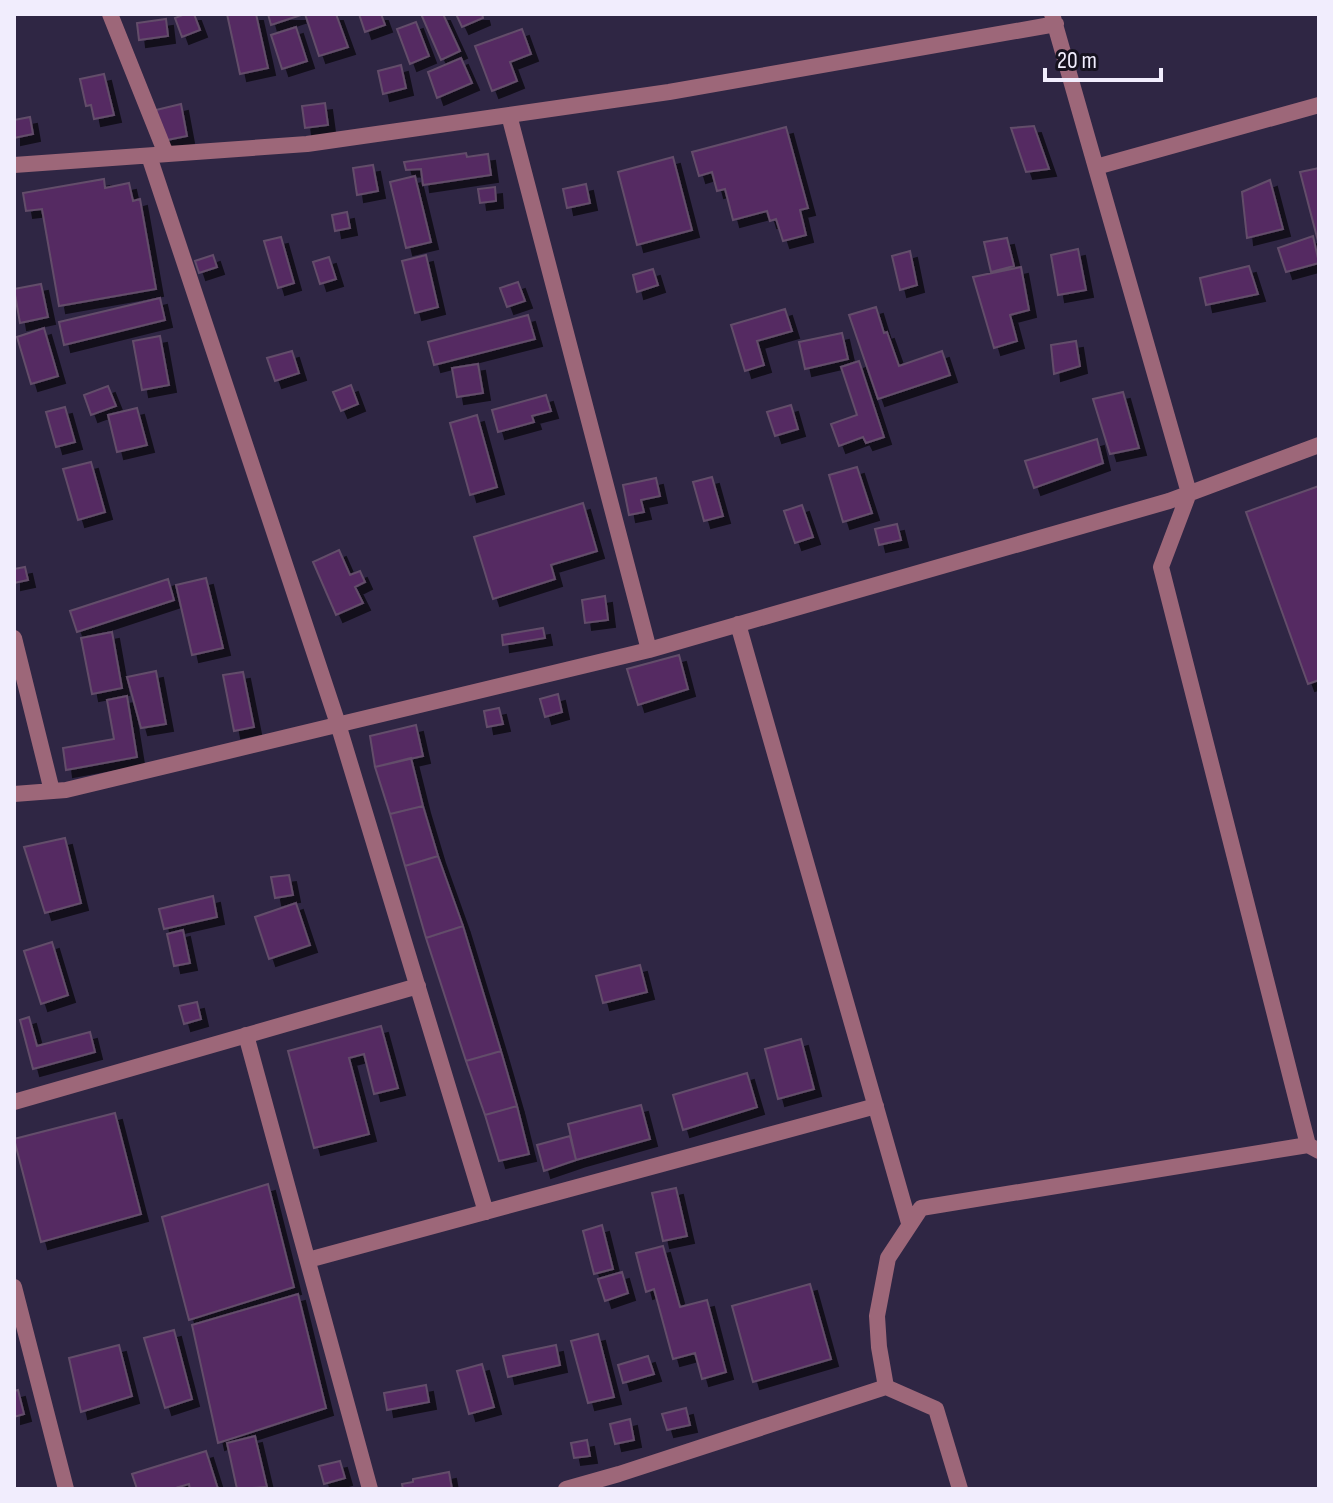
<svg xmlns="http://www.w3.org/2000/svg" width="1333" height="1503" viewBox="0 0 1333 1503" font-family="'Sofia Sans Condensed',sans-serif">
	<style>
		.building { fill: #552a62; stroke: #634d6a; stroke-width: 2; filter: url(#shadow) }
		.lines { fill: none; stroke-linecap: round; stroke-linejoin: round }
		.minor { stroke: #9d6779; stroke-width: 16 }
	</style>
	<defs>
		<filter id="shadow"><feDropShadow dx="7" dy="7" stdDeviation="0" flood-color="#0009"/></filter>
	</defs>
	<rect width="100%" height="100%" fill="#2f2644"/>
	<path class="building" d="M185,14H194L200,30L182,37L175,18Z
		M227,14H256L268,68L240,74Z
		M268,14H304L271,25Z
		M305,14H336L348,47L319,56Z
		M359,14H381L385,25L365,32Z
		M421,14H443L460,51L441,60Z
		M456,14H482L483,18L462,27Z
		M166,19L168,36L139,40L137,23Z
		M416,22L429,56L410,64L397,29Z
		M296,27L307,61L282,69L271,35Z
		M522,29L531,54L510,62L517,81L492,91L475,46Z
		M461,58L472,83L437,98L428,72Z
		M401,65L406,88L383,94L378,71Z
		M104,74L114,115L94,119L91,105L86,106L80,79Z
		M325,103L328,125L305,128L302,106Z
		M181,104L187,136L162,141L156,110Z
		M30,117L33,134L14,138V120Z
		M1034,126L1049,169L1026,172L1011,128Z
		M786,127L808,208L800,210L806,235L783,241L776,219L770,221L767,211L733,220L725,189L717,191L712,172L699,176L692,152Z
		M466,153L467,157L488,154L491,175L423,185L421,169L406,170L404,162Z
		M673,157L692,230L637,245L618,172Z
		M373,165L378,191L357,195L353,168Z
		M1319,168V245L1300,172Z
		M415,176L431,242L406,248L390,182Z
		M104,179L105,188L129,183L133,201L140,199L156,289L59,306L42,209L26,211L23,193Z
		M1270,180L1283,229L1247,238L1242,192Z
		M586,184L590,203L567,208L563,189Z
		M495,187L496,201L480,203L478,189Z
		M347,212L350,228L335,231L332,215Z
		M1313,236L1319,263L1286,272L1278,248Z
		M281,237L294,283L278,288L264,241Z
		M1007,238L1014,266L991,272L984,242Z
		M1078,249L1086,290L1058,295L1051,255Z
		M910,251L917,285L900,290L892,256Z
		M213,255L217,267L199,273L195,261Z
		M426,255L438,307L415,313L402,261Z
		M329,257L336,279L320,284L313,262Z
		M1249,266L1258,294L1206,305L1200,278Z
		M1021,267L1029,310L1010,315L1017,341L994,348L973,277Z
		M653,269L658,285L637,292L633,275Z
		M518,282L525,301L507,307L500,288Z
		M41,284L48,317L20,323L14,289Z
		M160,298L165,320L64,345L59,322Z
		M876,307L884,333L887,332L899,366L942,351L950,375L878,399L849,315Z
		M785,309L792,331L757,341L764,365L745,371L731,325Z
		M528,315L535,339L434,365L428,342Z
		M44,328L58,376L31,384L17,337Z
		M842,333L848,359L805,369L799,342Z
		M160,336L169,385L142,390L133,341Z
		M1076,341L1080,366L1054,374L1051,345Z
		M292,351L299,373L275,381L267,358Z
		M859,361L884,437L866,443L863,437L839,446L831,424L857,415L841,367Z
		M478,364L483,393L457,397L452,368Z
		M351,385L358,404L341,411L333,392Z
		M108,386L116,406L91,415L84,395Z
		M1123,392L1139,448L1110,454L1093,399Z
		M546,395L551,411L532,416L534,422L498,432L492,410Z
		M791,405L798,429L775,436L767,412Z
		M65,407L75,442L56,447L46,412Z
		M137,408L147,445L117,452L108,415Z
		M477,415L497,487L470,495L450,423Z
		M1097,439L1103,463L1034,488L1025,461Z
		M91,462L105,512L78,520L63,469Z
		M857,467L872,513L843,522L829,475Z
		M712,477L723,516L704,521L693,482Z
		M656,478L660,496L641,500L644,512L629,515L623,485Z
		M1319,486V680L1308,684L1246,512Z
		M583,503L597,551L551,565L555,579L493,599L474,537Z
		M802,505L813,537L795,543L784,511Z
		M897,524L901,540L879,545L875,529Z
		M339,550L350,575L360,571L365,582L355,587L363,603L336,615L313,562Z
		M25,567L28,580L14,583V569Z
		M206,578L223,648L192,655L176,585Z
		M168,579L174,600L77,632L70,611Z
		M605,596L608,620L585,623L582,600Z
		M543,628L545,638L503,645L502,635Z
		M112,632L122,688L92,694L81,638Z
		M679,655L688,689L638,705L627,669Z
		M156,671L166,724L141,728L127,677Z
		M243,672L254,727L234,731L223,675Z
		M558,694L562,712L545,717L540,699Z
		M127,696L137,757L66,770L63,748L114,739L107,700Z
		M499,708L503,724L487,727L484,711Z
		M416,725L423,756L375,767L370,736Z
		M411,758L423,806L390,814L375,767Z
		M423,806L438,856L405,866L390,814Z
		M65,838L81,903L45,913L24,847Z
		M438,856L463,926L426,938L405,866Z
		M289,875L293,895L275,898L271,877Z
		M213,896L217,917L164,929L159,909Z
		M296,903L310,945L269,959L255,917Z
		M463,926L501,1051L466,1061L426,938Z
		M183,930L190,963L174,966L167,934Z
		M52,942L68,995L41,1004L24,951Z
		M640,965L647,992L603,1003L596,976Z
		M197,1002L201,1019L184,1024L179,1006Z
		M29,1017L37,1046L90,1032L95,1052L33,1069L20,1020Z
		M381,1026L398,1088L374,1094L364,1054L349,1058L369,1134L314,1148L288,1051Z
		M801,1039L814,1089L778,1099L765,1049Z
		M501,1051L517,1106L485,1115L466,1061Z
		M747,1073L757,1107L683,1130L673,1095Z
		M641,1105L650,1139L576,1160L568,1124Z
		M517,1106L529,1154L499,1161L485,1115Z
		M115,1113L141,1214L41,1242L14,1139Z
		M570,1136L576,1160L544,1171L537,1145Z
		M268,1184L294,1287L189,1320L162,1217Z
		M676,1188L687,1236L663,1241L652,1193Z
		M602,1225L613,1269L594,1274L583,1231Z
		M663,1246L680,1307L707,1300L726,1372L702,1379L695,1353L673,1359L654,1289L646,1292L636,1253Z
		M622,1272L628,1293L605,1301L598,1279Z
		M810,1284L831,1359L753,1382L732,1306Z
		M298,1294L326,1408L218,1443L192,1325Z
		M174,1330L192,1399L165,1408L144,1338Z
		M598,1334L614,1397L588,1403L571,1341Z
		M119,1345L132,1396L81,1412L69,1358Z
		M556,1345L560,1365L508,1377L503,1356Z
		M648,1356L654,1374L623,1383L618,1365Z
		M482,1364L494,1407L469,1414L457,1371Z
		M426,1385L429,1402L387,1410L384,1393Z
		M18,1390L24,1414L14,1417V1391Z
		M686,1408L690,1425L667,1430L662,1414Z
		M630,1419L634,1440L615,1444L610,1424Z
		M255,1436L267,1487L237,1489L227,1443Z
		M587,1440L590,1456L574,1458L571,1443Z
		M206,1451L218,1489H190L189,1484L172,1489H137L132,1474Z
		M340,1461L345,1478L324,1484L319,1466Z
		M449,1472L452,1489H403L402,1484L413,1482V1479Z"/>
	<g class="lines">
		<path class="minor" d="M110,14L166,154
			M1052,14L1189,493L1161,567L1308,1145L1319,1151
			M509,115L649,650
			M149,156L338,724L486,1212
			M14,165L307,144L669,92L1056,24
			M1096,167L1319,105
			M738,624L909,1223
			M14,638L52,791
			M14,794L66,790L649,650L1169,501L1319,445
			M246,1035L370,1489
			M14,1102L418,986
			M308,1260L876,1106
			M14,1287L66,1489
			M886,1387L936,1409L960,1489
			M566,1489L619,1474L886,1387L879,1347L877,1316L888,1258L921,1208L1308,1145"/>
	</g>
	<rect width="1333" height="1503" fill="none" stroke="#f1edfd" stroke-width="32"/>
	<path d="M1045 68v12h116v-12" fill="none" stroke="#f1edfd" stroke-width="4"/>
	<text x="1057" y="68" font-size="24" fill="#f1edfd" stroke="#16121f" stroke-width="6" paint-order="stroke">20 m</text>
</svg>
